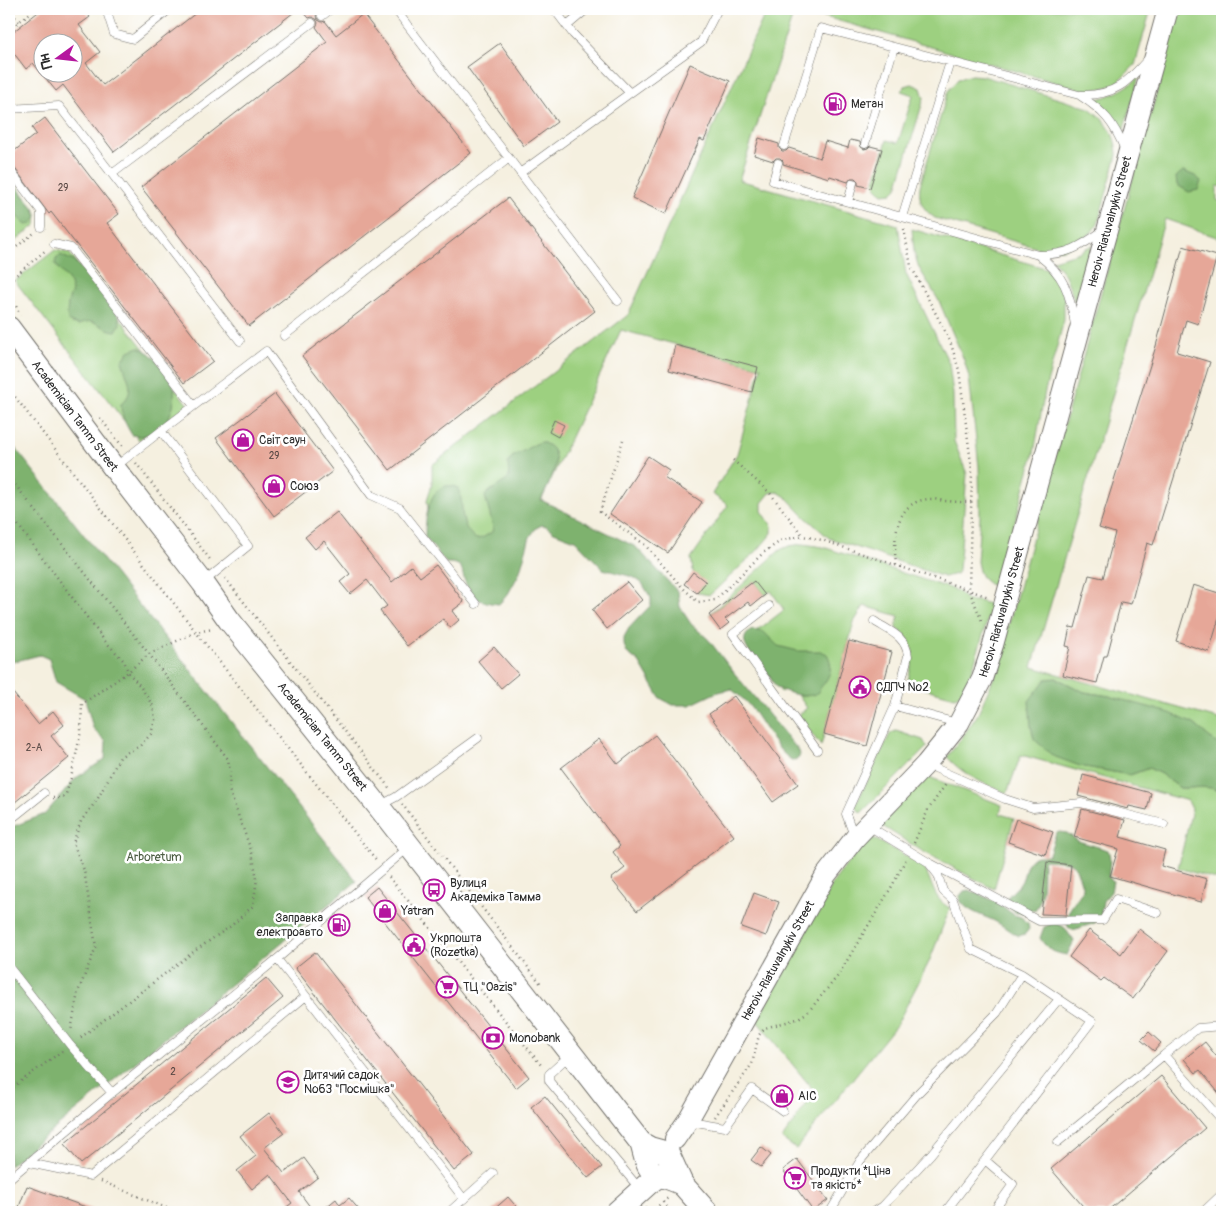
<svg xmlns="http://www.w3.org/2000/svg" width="1231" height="1221" viewBox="0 0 1231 1221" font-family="Pangolin,sans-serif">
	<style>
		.green { fill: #9dd080; stroke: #647e56 }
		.forest { fill: #7eb26e; stroke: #546e4c }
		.building { fill: #e6a798; fill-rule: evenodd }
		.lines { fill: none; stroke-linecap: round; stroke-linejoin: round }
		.service-casing { stroke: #72706a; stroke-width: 9 }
		.tertiary-casing { stroke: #72706a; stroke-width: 22 }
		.secondary-casing { stroke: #72706a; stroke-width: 24 }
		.path { stroke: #72706a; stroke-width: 2.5; stroke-dasharray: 1 4; stroke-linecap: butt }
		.service { stroke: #fff; stroke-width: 8 }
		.tertiary { stroke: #fff; stroke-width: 20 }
		.secondary { stroke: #fff; stroke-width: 22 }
		.labels { text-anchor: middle; stroke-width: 5; stroke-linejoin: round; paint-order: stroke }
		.number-label { font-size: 10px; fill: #5a4a46 }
		.poi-label { font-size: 12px; fill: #2b2b2b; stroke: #fff; text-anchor: start }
		.street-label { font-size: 12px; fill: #2b2b2b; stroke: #fff }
		.park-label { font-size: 12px; fill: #4d5d44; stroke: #fff }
	</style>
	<rect width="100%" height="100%" fill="#fff"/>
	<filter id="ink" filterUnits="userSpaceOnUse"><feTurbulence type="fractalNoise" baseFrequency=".02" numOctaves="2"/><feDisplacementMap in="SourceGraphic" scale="10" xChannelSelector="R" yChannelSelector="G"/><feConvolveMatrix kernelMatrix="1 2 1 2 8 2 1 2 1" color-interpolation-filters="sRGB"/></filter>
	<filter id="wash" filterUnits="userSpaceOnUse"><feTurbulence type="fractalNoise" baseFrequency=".0096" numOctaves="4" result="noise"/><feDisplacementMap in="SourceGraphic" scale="20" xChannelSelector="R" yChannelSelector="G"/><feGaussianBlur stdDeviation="1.12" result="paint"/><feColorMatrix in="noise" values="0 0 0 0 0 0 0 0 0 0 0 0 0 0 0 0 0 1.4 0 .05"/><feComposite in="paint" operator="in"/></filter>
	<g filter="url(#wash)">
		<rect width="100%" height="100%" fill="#f5f0e0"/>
		<path class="green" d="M767,9H795L739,180L898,225L906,274L949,363L953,394L954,441L967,474L959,570L956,574L944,577L829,538L804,516L786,497L778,492L770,493L762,503V511L772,526V533L757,551L710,595L697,593L705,582L693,572L691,558L728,505L712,494L737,454L761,367L621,330L497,595L429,518L427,500L432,484V465L628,315Z
			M797,9H1151L1135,65L1116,84L1104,88L1090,90L1079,89Z
			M1180,9H1222V187L1217,186V200L1222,202V239L1165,219L1032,667L1222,720V748L1194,724L1109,696L1084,692L1056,678L1080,766L1130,775L1149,768L1161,774L1180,788C1195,789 1211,783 1222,794V881L1178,868L1192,809L1188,801L1021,755L1007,793C984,784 963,775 947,757L961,739L978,714L994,677Z
			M971,75L983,76L1089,108C1106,120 1116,134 1117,155L1098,223L1091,233L1082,240L1064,249L1044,250L935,218C923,210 918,201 920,186L948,91L958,79Z
			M1139,77L1123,132L1113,118L1094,100C1112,96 1126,89 1139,77Z
			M912,84L921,88L924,98L897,188L892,193L883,194L876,188L875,181L887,140L898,143L913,95L901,91L905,86Z
			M9,176L37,213L36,225L9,246Z
			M912,229L1048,269L1061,288L1064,298V320L1045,391L1034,453L997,587L989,584L983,579L979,571L977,562L980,516L979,467L969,377L964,360L939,301L919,268L914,252Z
			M1092,245L1076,304L1065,275L1053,260L1077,253Z
			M55,250L69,253L188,405L139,440L15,281Z
			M803,544L823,547L952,589L957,591L968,601H979L992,605L972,671L961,694L955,697L907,684C912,661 921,644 896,628L899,616L864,606L854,622L821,746L798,715L807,708L791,685L781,692L745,640L784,610L771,591L765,595L754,581L709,615L780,550L789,546Z
			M896,731L923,740L927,747L861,813L855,806L889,736L891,733Z
			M929,777L1002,805L1000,814L1014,818L994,889L922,851L879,824Z
			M869,836L921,864C934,880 930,897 950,908L929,962L897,1024L796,1149L782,1139L815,1092L757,1021L834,881Z"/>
		<path class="forest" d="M1183,171L1195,176L1201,181L1198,190L1189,192L1177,185L1176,177Z
			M9,172L20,192L34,208L37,217L31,224L26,225L9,209Z
			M61,255L75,262L95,283L119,315L120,324L116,331C100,330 96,315 79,325L69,322L67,315L68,302L72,291L69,281L55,264L56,259Z
			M139,347C142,349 146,351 149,353C155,357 170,377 173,384C175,387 174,392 174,396C175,417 155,441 132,435C126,425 121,416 121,404C137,391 127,379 122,361L129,351Z
			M9,440L357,881L9,1166V828L45,814L76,778L105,759L106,742L93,728L85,699L56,682L49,659L40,655L12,662L9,665Z
			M541,442C569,450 549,483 541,500L636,547L678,592L680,607L691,624L708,639L735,674L799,751C801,756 799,758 795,761C779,758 759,715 746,702C741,697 736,693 731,689L715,693L690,705H673L660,698L639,662L627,653L624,645V637L629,628L651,605V598L642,583L633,577L603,569L575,540L554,532L546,526L542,525L536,528L530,537L519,574L508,594L499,604C476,602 469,597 463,575C462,571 462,567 458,565C455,563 450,563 446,563L425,537C425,518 429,478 457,487C467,505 455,522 476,539L482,538L492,532L493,527L485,496C490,489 502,485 509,478L508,463L512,457C523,452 531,445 541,442Z
			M752,630L764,632L778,646L798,651H821L827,654C834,666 830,677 821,687C819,689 819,692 817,693C808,700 783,692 775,686C772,681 771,676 767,672C758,661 732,641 752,630Z
			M1056,678L1084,692L1109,696L1170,713L1194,724L1222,748V794C1211,783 1195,789 1180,788L1161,774L1149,768L1130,775L1080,766L1053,756L1034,739L1031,726L1029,701L1046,679Z
			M1060,832L1067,833L1078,841L1108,850C1112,860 1108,868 1109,878L1113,881L1111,892L1103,901L1101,915L1095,923L1073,930L1068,927C1062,913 1078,900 1083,889C1074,859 1075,862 1045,860L1043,862C1042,877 1045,897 1035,910L1016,913L1006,901C1010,891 1020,888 1023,878C1026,870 1025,863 1034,857C1039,855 1044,857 1049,854L1056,833Z
			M969,890L997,902L1014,915L1021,917L1028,923L1029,929L1025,934L1019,936C1010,932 1006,928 998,923C987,916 963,912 959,897L964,891Z
			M1054,923L1064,927L1074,941L1067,955C1054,953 1047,950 1040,938L1044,927Z"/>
		<g id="blocks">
			<path class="building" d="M42,9H84L90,17L79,25L100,52L86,63L103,85L201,9H298L114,152L63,85L56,91L33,63L26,69L9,47V35ZM42,42H72V72H42Z
				M301,9H316L318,12L316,16L318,20L322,22L325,21L336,35L363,14L471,153L249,326L141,187L327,42L316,27L318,23L316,19L312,17L309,18Z
				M500,43L557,122L524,146L467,67Z
				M690,64L730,81L704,141L700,139L666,214L632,198Z
				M45,118L119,214L107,223L213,361L184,383L51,212L49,214L13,166L9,162V155L36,134L32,128Z
				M759,138L779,144V148L782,151H786L789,148L820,158L825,141L848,148L850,140L860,142L861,147L864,149L868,148L870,146L882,149L870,188L858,185V181L855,178H851L848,182L830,176L829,178L783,164V161L780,158H776L773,161L754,155Z
				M508,198L595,311L390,470L302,356Z
				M1183,246L1217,256L1198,324L1186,320L1177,352L1210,362L1153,545L1147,543L1131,604L1121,602L1107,656H1104L1097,683L1063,675L1070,647L1066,646L1070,627L1075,628L1089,575L1103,578L1115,533L1099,528L1156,346Z
				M675,345L758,367L752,392L669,370Z
				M275,394L333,471L274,516L216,438Z
				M554,420L564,425L558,437L549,432Z
				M648,456L669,470L664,477L702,502L668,553L610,514Z
				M337,512L392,582L411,566L420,577L436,565L464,602L452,611L459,620L450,628L443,619L407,646L380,611L387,606L367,580L350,594L340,582L350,574L324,541L315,549L305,537Z
				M693,572L706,582L697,593L684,584Z
				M754,581L765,595L751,606L748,602L725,619L729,623L720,630L709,615Z
				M627,582L642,600L607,629L592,610Z
				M1193,585L1222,594V608L1209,652L1176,641Z
				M849,641L892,652L867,746L824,734Z
				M494,647L518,674L501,688L478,661Z
				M9,688L38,724L53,711L64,725L51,736L69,758L9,807Z
				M734,696L798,784L773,802L709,714Z
				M655,735L734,836L637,911L611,879L625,868L613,852L620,846L561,768L599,739L618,764Z
				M1083,775L1151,793L1147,810L1129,806L1128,809L1078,796Z
				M1082,809L1125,820L1120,837L1165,850L1161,866L1207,879L1201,902L1110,876L1118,849L1074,837Z
				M1016,819L1053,832L1045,855L1008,842Z
				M1047,862L1071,865L1066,915L1041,914Z
				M377,887L529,1077L516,1088L365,897Z
				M754,893L779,902L766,936L741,927Z
				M1139,929L1168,951L1133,999L1104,978L1101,981L1069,957L1089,930L1121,954Z
				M315,952L474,1155L454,1171L295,968Z
				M266,978L283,998L81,1164L64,1144Z
				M1149,1032L1161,1043L1154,1051L1141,1040Z
				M1205,1042L1216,1056L1222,1051V1097L1200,1070L1196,1073L1184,1059Z
				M1161,1076L1205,1128L1106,1212H1088L1051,1169Z
				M545,1096L602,1167L588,1178L531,1107Z
				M269,1113L284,1133L264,1148L284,1173L304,1158L318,1177L299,1192L314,1212H280L292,1203L270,1174L252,1189L237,1171L256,1156L240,1136Z
				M761,1147L771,1155L761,1167L751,1160Z
				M797,1159L828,1200L813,1211L783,1170Z
				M27,1186L97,1211V1212H17Z
				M508,1197L521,1212H491Z
				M349,1198L361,1212H320L336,1199L340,1205Z"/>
		</g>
	</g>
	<g filter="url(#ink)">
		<use href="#blocks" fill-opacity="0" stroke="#72706a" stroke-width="1"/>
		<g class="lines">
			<g class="service-casing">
				<path id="service" d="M106,9L114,34L133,39L170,9
					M395,9L618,301
					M322,16L331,9
					M567,26L587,9
					M630,93L701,42L718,9
					M1081,95C1115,96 1128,82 1149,58
					M9,109L59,106L112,174L312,23
					M865,144L894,47
					M784,146L821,28L1079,95C1104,111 1114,123 1125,150
					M778,163L773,181L1038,255C1064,274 1070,293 1075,325
					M9,169L41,211V227
					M520,173L630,93L573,34L554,9
					M112,174L240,341
					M848,202L853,183
					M902,217L950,62
					M54,244L71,248L194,406
					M1038,255C1068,255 1080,247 1104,230
					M284,336L509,158
					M161,431L266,351L371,495L400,508L476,604
					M115,467L161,431L248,546L205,581
					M769,606L733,634L817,750
					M874,621C889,631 906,636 908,656L895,706
					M928,765L1005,799L1033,808L1081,803L1164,824
					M381,805L396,797L478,738
					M9,821L44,793
					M867,825L928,862L1039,921L1103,920L1116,899L1158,913
					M854,836L846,814L895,706L957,723
					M9,967L70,1045L112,1093
					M306,996L464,1199
					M571,1054L549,1074V1081L639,1188
					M1164,1055L1198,1028L1222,1026
					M690,1121L725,1127L752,1089L783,1111
					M1058,1142L1164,1055L1222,1121
					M985,1160L1013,1184L993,1212
					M29,1163L91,1176L306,996L277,959
					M9,1179L112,1093L277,959L409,847
					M449,1212L493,1173
					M830,1212L860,1161L919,1092L997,1013L1022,974L971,949L953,900L943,891L938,875L928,862
					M874,1212L883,1206L931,1154L1059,999
					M945,1212L1092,1021L1022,974
					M1203,1212L1222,1194"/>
			</g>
			<g class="tertiary-casing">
				<g id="tertiary">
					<path id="s1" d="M675,1139L688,1120L826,875L855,838L926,764L959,723L982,679L993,645L1168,9"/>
				</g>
			</g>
			<g class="secondary-casing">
				<g id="secondary">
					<path id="s2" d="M9,328L114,468L203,583L229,620L379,807L641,1143C644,1151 645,1163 650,1169C653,1174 675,1180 682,1184"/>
					<path d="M641,1143L650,1148L668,1153L682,1184L707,1212"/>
					<path d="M617,1212L649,1183L670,1168"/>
				</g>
			</g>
			<path class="path" d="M9,9L19,22
				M9,30L35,9
				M904,229L911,266L950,341L959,370L972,471L969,590L982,621
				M9,253L34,233
				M9,281L46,250
				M9,293L21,315
				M9,389L196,632L377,861
				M100,418L123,447
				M623,440L600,512L644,544L682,587L698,602L715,600L763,553L782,540L803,536L822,540L989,597
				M733,460L770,493L803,536
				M136,463L212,562
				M9,477L149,654L228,759L230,772L229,790L252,853L257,879L253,906L231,926L196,950L79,1039
				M9,513L104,640L124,661L128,672L140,686L153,706L155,720L151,734L140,746L126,753L120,757L97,800L81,821L73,843L84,870L96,947L78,992L71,1031
				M896,565C893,538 895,499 932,499C937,499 942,501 947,501C955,502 963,502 971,502
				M225,578L391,790
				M53,798H61L66,794L71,778L81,731L82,704L128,672L149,654L196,632L213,629
				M402,804L541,984
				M914,843L928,810L946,784
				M389,877L541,1065L544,1066
				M9,1090L62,1051
				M715,1117L752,1064L759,1035L765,1028L797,1019L808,1012L837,977L891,888L906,859
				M101,1181L176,1212
				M663,1202L671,1212
				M645,1208L650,1212
				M651,1212L669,1197"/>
			<use href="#service" class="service"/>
			<use href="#tertiary" class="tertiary"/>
			<use href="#secondary" class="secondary"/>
		</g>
	</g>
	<defs>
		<g id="fuel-ring" transform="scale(1.125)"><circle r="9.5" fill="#fff" stroke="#b5179e" stroke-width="1.5"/><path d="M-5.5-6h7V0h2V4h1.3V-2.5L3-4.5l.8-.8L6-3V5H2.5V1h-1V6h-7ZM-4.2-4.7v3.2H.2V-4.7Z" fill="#b5179e"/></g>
		<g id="shop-ring" transform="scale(1.125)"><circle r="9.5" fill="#fff" stroke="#b5179e" stroke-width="1.5"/><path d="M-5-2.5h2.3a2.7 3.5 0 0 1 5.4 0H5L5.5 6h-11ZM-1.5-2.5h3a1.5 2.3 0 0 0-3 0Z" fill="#b5179e"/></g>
		<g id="civic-ring" transform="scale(1.125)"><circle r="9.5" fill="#fff" stroke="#b5179e" stroke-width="1.5"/><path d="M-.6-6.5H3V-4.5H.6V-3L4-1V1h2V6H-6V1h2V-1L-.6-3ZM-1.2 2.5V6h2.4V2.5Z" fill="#b5179e"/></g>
		<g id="bus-ring" transform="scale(1.125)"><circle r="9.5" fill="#fff" stroke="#b5179e" stroke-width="1.5"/><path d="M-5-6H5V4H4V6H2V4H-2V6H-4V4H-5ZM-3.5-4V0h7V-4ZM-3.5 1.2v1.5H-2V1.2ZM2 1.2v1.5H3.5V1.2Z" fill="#b5179e"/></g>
		<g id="supermarket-ring" transform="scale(1.125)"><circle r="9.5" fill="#fff" stroke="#b5179e" stroke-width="1.5"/><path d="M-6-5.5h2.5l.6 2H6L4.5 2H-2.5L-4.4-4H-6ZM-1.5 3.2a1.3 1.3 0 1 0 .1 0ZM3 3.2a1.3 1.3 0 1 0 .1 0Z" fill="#b5179e"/></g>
		<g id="bank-ring" transform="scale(1.125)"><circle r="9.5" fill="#fff" stroke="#b5179e" stroke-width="1.5"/><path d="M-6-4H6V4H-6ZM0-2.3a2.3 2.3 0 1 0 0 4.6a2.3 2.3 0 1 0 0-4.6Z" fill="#b5179e"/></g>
		<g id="school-ring" transform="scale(1.125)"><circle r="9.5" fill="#fff" stroke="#b5179e" stroke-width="1.5"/><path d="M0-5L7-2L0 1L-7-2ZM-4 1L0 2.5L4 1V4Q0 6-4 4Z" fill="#b5179e"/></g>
	</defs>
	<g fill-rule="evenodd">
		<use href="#fuel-ring" x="835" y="104"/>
		<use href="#shop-ring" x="243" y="440"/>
		<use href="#shop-ring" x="274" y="486"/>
		<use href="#civic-ring" x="860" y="687"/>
		<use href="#bus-ring" x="434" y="890"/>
		<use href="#shop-ring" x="385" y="911"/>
		<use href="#fuel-ring" x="339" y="925"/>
		<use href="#civic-ring" x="414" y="945"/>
		<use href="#supermarket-ring" x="447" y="987"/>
		<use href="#bank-ring" x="493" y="1038"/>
		<use href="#school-ring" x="288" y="1082"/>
		<use href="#shop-ring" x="782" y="1096"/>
		<use href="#supermarket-ring" x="795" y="1178"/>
	</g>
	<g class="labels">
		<g class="number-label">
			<text x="63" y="191">29</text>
			<text x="274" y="459">29</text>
			<text x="34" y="751">2-А</text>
			<text x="173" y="1075">2</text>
		</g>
		<g class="poi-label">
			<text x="851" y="108">Метан</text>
			<text x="259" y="444">Світ саун</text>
			<text x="290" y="490">Союз</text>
			<text x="876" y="691">СДПЧ №2</text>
			<text x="450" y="887">Вулиця<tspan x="450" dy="14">Академіка Тамма</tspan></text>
			<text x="401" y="915">Yatran</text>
			<text x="323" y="922" text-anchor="end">Заправка<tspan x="323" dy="14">електроавто</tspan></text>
			<text x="430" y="942">Укрпошта<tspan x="430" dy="14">(Rozetka)</tspan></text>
			<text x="463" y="991">ТЦ "Oazis"</text>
			<text x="509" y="1042">Monobank</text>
			<text x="304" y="1079">Дитячий садок<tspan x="304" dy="14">№63 "Посмішка"</tspan></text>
			<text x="798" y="1100">АІС</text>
			<text x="811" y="1175">Продукти *Ціна<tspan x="811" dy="14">та якість*</tspan></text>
		</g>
		<g class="street-label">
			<text dy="4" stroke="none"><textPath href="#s1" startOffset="1031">Heroiv-Riatuvalnykiv Street</textPath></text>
			<text dy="4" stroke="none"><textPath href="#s2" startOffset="110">Academician Tamm Street</textPath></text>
			<text dy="4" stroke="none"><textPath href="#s1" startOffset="626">Heroiv-Riatuvalnykiv Street</textPath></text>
			<text dy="4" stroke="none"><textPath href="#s2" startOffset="515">Academician Tamm Street</textPath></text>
			<text dy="4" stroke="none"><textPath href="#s1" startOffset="206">Heroiv-Riatuvalnykiv Street</textPath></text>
		</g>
		<g class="park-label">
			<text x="154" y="861">Arboretum</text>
		</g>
	</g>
	<rect width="1231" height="1221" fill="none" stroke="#fff" stroke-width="30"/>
	<g transform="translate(58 58) rotate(255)"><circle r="24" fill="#ffffff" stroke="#aaaaaa"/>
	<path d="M0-4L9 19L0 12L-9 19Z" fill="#b5179e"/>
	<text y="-8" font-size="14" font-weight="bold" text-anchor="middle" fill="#2b2b2b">Пн</text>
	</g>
</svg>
